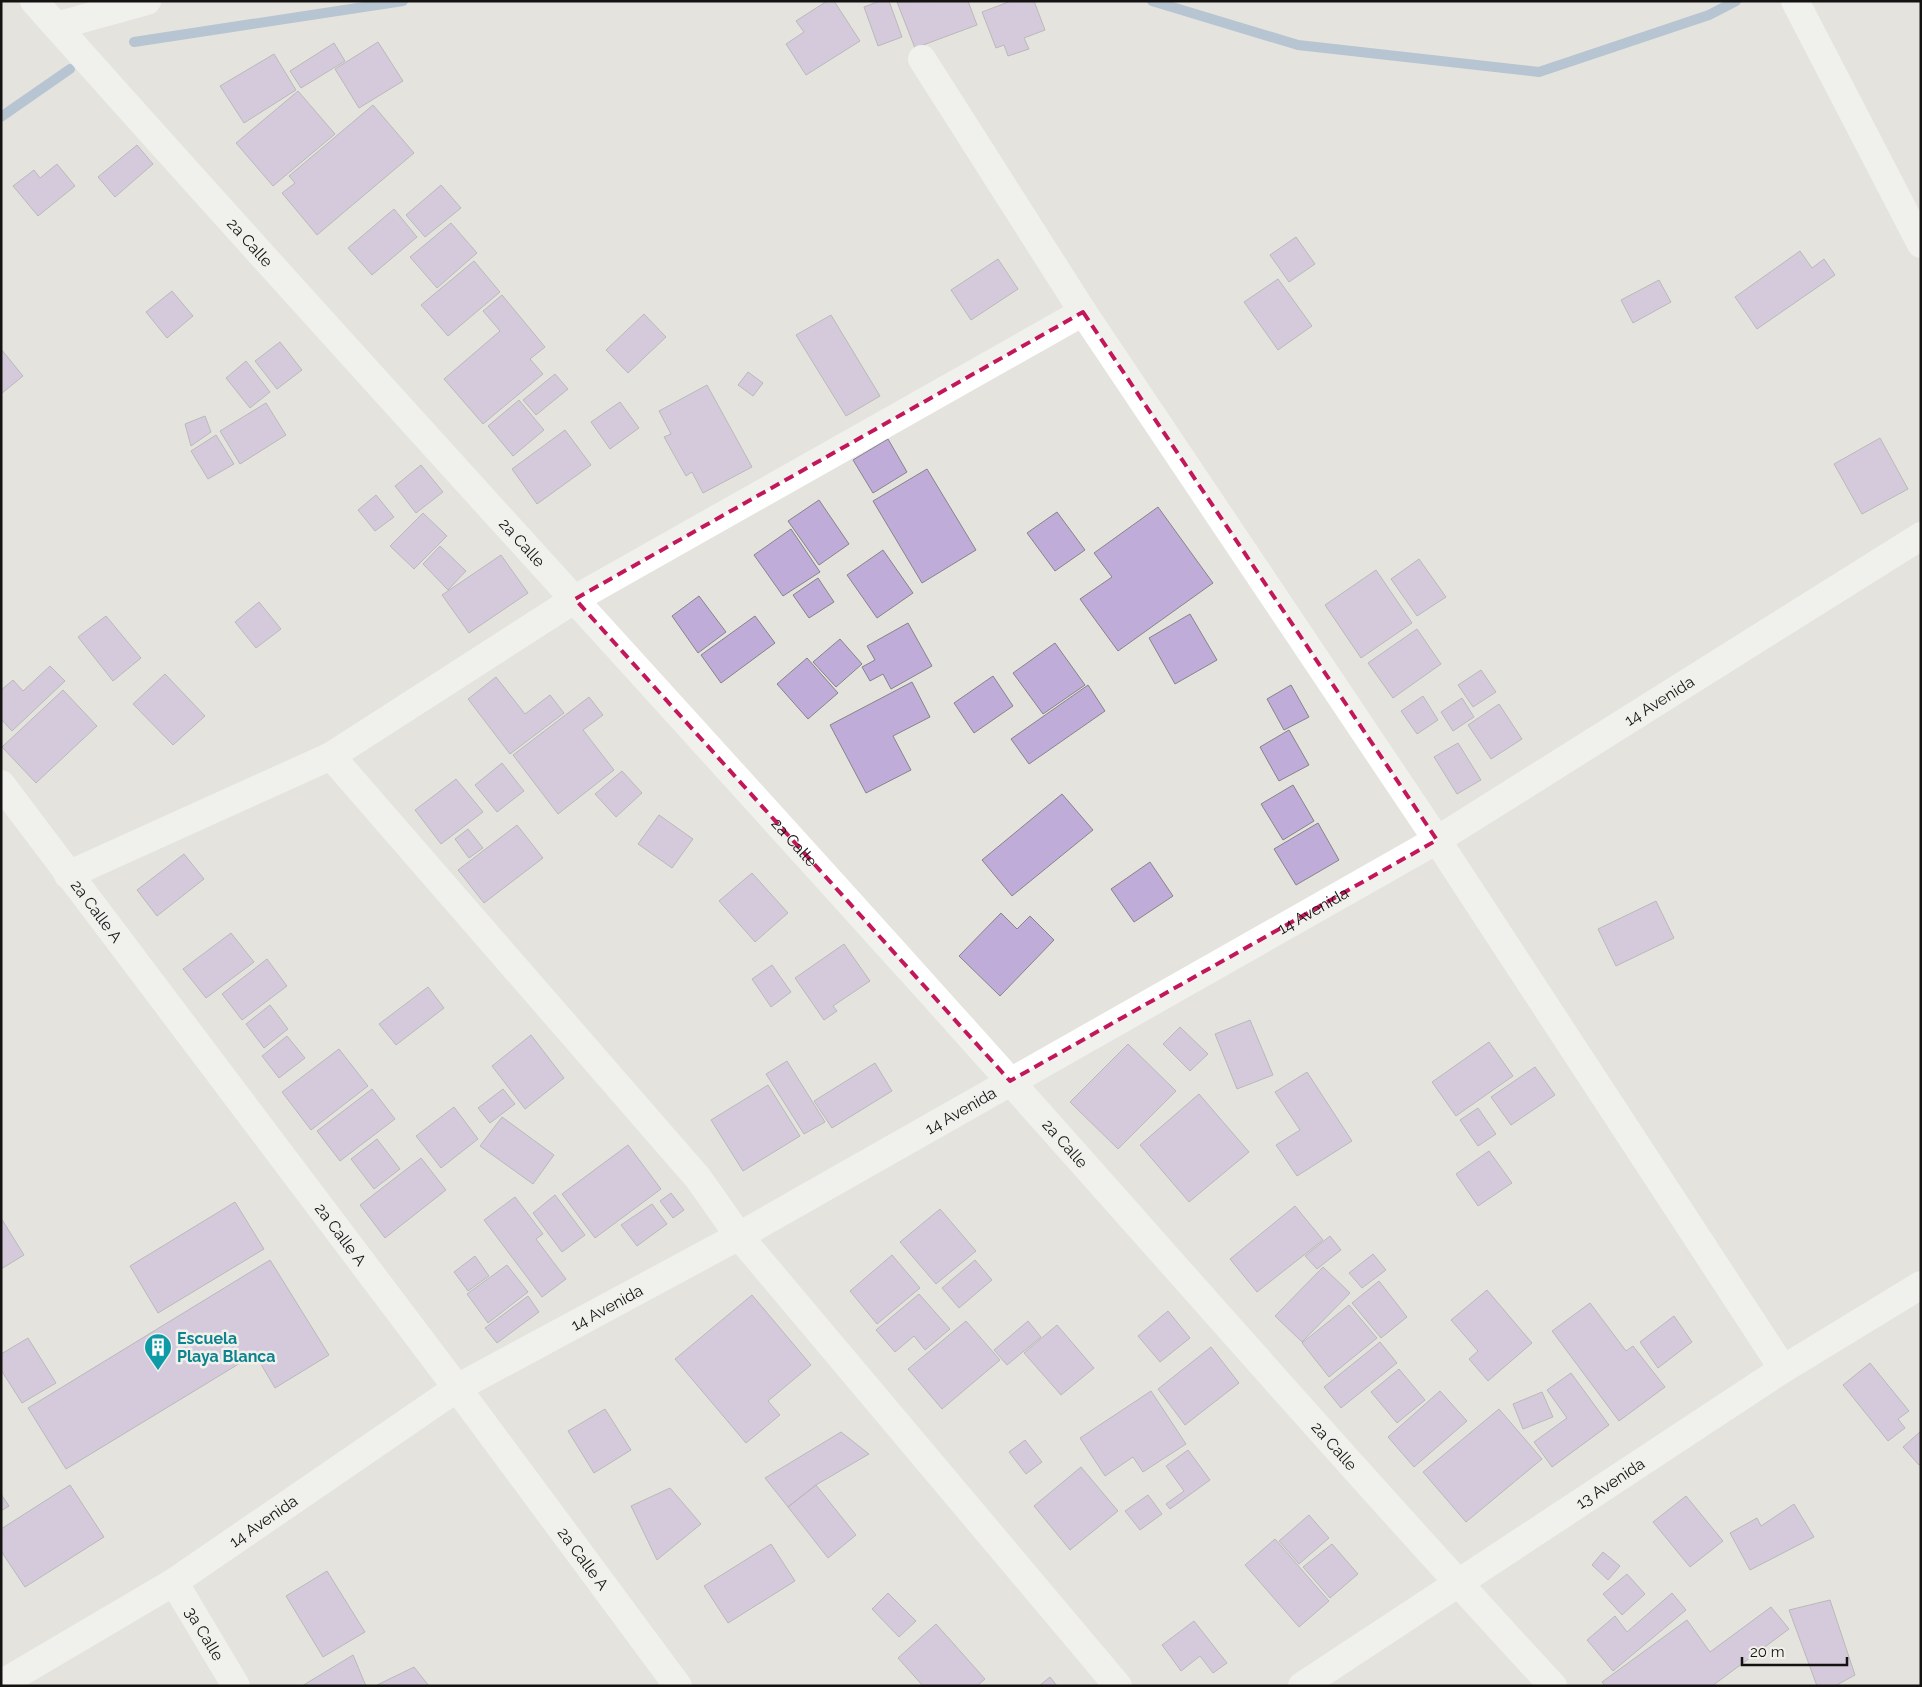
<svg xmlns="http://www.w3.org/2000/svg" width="1922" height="1687" viewBox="0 0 1922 1687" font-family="Raleway,sans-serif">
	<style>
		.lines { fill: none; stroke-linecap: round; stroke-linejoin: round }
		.stream { stroke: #809dc4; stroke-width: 10 }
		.building { fill: #c0acd9; stroke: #868589 }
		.minor { stroke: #fff; stroke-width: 28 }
		.marked { fill: none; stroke: #c2185b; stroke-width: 4; stroke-dasharray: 10 6; stroke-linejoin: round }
		.labels { text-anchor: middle; stroke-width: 5; stroke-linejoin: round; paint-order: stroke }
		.street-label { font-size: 16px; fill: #141312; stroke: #f1f0eb }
		.culture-label { font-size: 16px; font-weight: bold; fill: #0d838f; stroke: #f1f0eb; text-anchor: start }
	</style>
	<rect width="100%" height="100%" fill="#e4e3de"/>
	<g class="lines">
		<path class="stream" d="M1152,1L1298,45L1539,72L1709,15L1736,1
			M134,42L403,1
			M1,117L70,69"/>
	</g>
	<path class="building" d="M827,1H834L860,41L806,75L786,44L804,32L796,21Z
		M880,1H889L902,37L878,46L864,7Z
		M968,1L977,25L915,48L897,2Z
		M1011,1H1034L1045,30L1024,38L1029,49L1008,56L1004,45L996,48L982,12Z
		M378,42L403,81L359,108L335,69Z
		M334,43L345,61L301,88L290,71Z
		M274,54L296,90L244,123L220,86Z
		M298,91L335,134L273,186L236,143Z
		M373,105L414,153L317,235L282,193L295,183L289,176Z
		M137,145L153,164L115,197L98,177Z
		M57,164L75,186L38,216L13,186L34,170L40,178Z
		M441,185L461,208L425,237L406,215Z
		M394,209L417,237L372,275L348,248Z
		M451,223L477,253L437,288L410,257Z
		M1296,237L1315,264L1289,282L1270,255Z
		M1800,251L1812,268L1824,259L1835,275L1757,329L1735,297Z
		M998,259L1018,289L971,320L951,290Z
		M474,261L500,292L448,336L421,305Z
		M1278,279L1312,326L1278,350L1244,302Z
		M1659,280L1671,302L1633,323L1621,300Z
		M172,291L193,316L167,338L146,312Z
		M502,295L545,347L530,359L543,374L483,424L444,379L500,331L483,311Z
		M644,314L666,337L628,373L606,350Z
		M831,315L880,396L846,416L796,335Z
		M280,342L302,370L277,389L255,361Z
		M1,349L23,376L1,394Z
		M246,361L270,392L250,408L226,378Z
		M748,372L763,383L753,396L738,385Z
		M555,374L568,389L536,415L523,400Z
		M707,385L752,467L703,493L692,472L686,476L664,437L671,434L659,411Z
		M519,400L544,430L513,456L488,426Z
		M620,402L639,428L610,449L591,422Z
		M266,403L286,435L240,464L220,431Z
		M205,416L211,432L191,446L185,424Z
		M565,430L591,465L537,504L512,469Z
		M216,435L234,464L208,479L191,451Z
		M1880,438L1908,489L1862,514L1834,464Z
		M888,439L907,472L873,493L853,460Z
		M421,465L443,492L416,513L395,486Z
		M927,469L976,550L922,583L873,501Z
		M376,495L394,517L375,531L358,510Z
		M819,500L849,544L819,565L788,521Z
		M1158,507L1213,583L1118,651L1080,599L1112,577L1094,553Z
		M1057,512L1085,550L1055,571L1027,533Z
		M423,513L447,536L414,569L390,546Z
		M791,529L820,572L783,596L754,555Z
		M440,546L466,571L448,590L423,564Z
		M883,550L913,593L877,618L847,575Z
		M501,555L528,593L469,633L442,595Z
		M1419,559L1446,597L1417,616L1391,579Z
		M1376,570L1412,623L1361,658L1325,605Z
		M818,578L834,602L809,618L793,595Z
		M699,596L726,632L698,653L672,616Z
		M259,602L281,629L256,648L235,622Z
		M1190,614L1217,660L1175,684L1149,638Z
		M106,616L141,658L113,681L78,637Z
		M755,616L775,643L721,683L701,655Z
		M908,623L932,666L891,689L883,674L870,681L862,667L875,660L867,646Z
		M1417,629L1441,664L1393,698L1368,663Z
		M840,639L862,664L836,687L813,662Z
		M1055,643L1085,685L1043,714L1013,673Z
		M807,658L838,693L808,719L777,684Z
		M50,666L65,681L12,731L1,719V690L13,680L23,691Z
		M1481,670L1496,692L1473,707L1458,685Z
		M165,674L205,716L173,745L133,704Z
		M993,676L1013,706L974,733L954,703Z
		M496,677L525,714L550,695L564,713L510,754L468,699Z
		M912,682L930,717L893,736L911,770L866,793L830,725Z
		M1088,685L1105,711L1029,764L1011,739Z
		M1291,685L1309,717L1284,730L1267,699Z
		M63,690L97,726L36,783L2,747Z
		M1423,696L1438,720L1417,734L1401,711Z
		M589,697L603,715L583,730L614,770L558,814L513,755Z
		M1462,698L1474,717L1453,731L1441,712Z
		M1499,704L1522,739L1491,759L1468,725Z
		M1289,730L1309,765L1279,781L1260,747Z
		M1458,743L1481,780L1457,794L1434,757Z
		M502,763L524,791L497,812L475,785Z
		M622,771L642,793L616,817L595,794Z
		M456,779L483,812L441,844L415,810Z
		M1293,785L1314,821L1283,840L1261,804Z
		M1062,794L1093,830L1012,896L982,860Z
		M659,815L693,839L672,868L638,844Z
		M1318,823L1339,860L1296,885L1274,849Z
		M517,825L543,858L484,903L458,870Z
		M468,829L483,848L469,858L455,839Z
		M184,854L204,879L157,916L137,890Z
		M1150,862L1173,896L1134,922L1111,889Z
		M752,873L788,913L755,942L719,901Z
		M1656,901L1674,938L1616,966L1598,929Z
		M1001,913L1017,929L1030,916L1054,940L1000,996L959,956Z
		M231,933L254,962L206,998L183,969Z
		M844,944L870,981L833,1006L837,1011L824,1020L795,978Z
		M267,959L287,986L242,1020L222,994Z
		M772,965L791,992L771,1007L752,979Z
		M428,987L444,1008L396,1045L379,1024Z
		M270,1005L288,1029L264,1048L246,1024Z
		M1250,1020L1273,1075L1237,1089L1215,1034Z
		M1180,1027L1208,1054L1190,1071L1163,1044Z
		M531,1035L564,1078L525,1109L492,1066Z
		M287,1036L305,1058L279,1078L262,1056Z
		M1489,1042L1513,1076L1456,1116L1432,1082Z
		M1128,1044L1176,1091L1118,1149L1070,1102Z
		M339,1049L368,1086L311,1130L282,1092Z
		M787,1061L825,1122L804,1134L766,1074Z
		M875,1063L892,1091L832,1128L814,1101Z
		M1535,1067L1555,1095L1511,1125L1491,1097Z
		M1307,1072L1352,1141L1297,1176L1276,1145L1300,1130L1275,1092Z
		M768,1085L800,1136L743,1171L711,1120Z
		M372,1089L395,1119L340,1161L317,1131Z
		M503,1089L515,1104L490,1123L478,1108Z
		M1199,1094L1249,1152L1189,1202L1140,1145Z
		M454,1107L478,1139L441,1168L416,1136Z
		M1478,1108L1496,1134L1478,1146L1460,1120Z
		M502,1117L554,1155L533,1184L480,1146Z
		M377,1139L400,1169L374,1189L351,1159Z
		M628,1145L661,1189L595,1238L562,1194Z
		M1489,1151L1512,1183L1478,1206L1456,1174Z
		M421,1158L446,1190L385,1238L360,1205Z
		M671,1193L684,1210L673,1218L660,1201Z
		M555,1195L585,1235L562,1252L533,1213Z
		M515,1197L543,1234L536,1239L566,1279L542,1297L484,1220Z
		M235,1202L264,1249L158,1313L130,1266Z
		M652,1204L667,1224L637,1246L621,1225Z
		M1295,1206L1323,1240L1257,1292L1230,1259Z
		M940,1209L976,1251L936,1284L900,1242Z
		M1,1218L24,1255L1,1269Z
		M1330,1236L1341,1250L1317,1269L1305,1256Z
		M1373,1254L1386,1270L1362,1288L1349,1273Z
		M892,1255L920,1288L877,1324L850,1291Z
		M475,1256L489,1276L468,1291L454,1272Z
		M270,1260L329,1355L275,1388L255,1354L66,1469L28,1408Z
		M975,1260L992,1280L959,1308L942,1288Z
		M507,1265L528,1292L488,1323L467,1294Z
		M1323,1267L1350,1293L1302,1342L1275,1316Z
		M1379,1281L1407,1317L1381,1338L1352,1303Z
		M1487,1290L1532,1343L1488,1381L1469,1359L1478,1351L1451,1320Z
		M919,1294L950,1329L925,1350L914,1336L895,1352L876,1330Z
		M752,1295L811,1365L768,1401L780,1415L746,1443L675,1359Z
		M528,1296L539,1312L497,1343L485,1328Z
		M1590,1303L1626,1351L1633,1346L1665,1387L1619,1421L1552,1331Z
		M1349,1305L1377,1338L1329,1377L1302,1343Z
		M1168,1311L1190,1338L1160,1362L1138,1336Z
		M1674,1316L1692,1342L1658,1368L1640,1342Z
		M966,1321L1000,1360L942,1409L908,1369Z
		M1028,1321L1041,1337L1007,1365L994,1350Z
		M1057,1325L1094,1368L1061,1395L1024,1353Z
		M28,1338L56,1383L22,1403L1,1370V1354Z
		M1380,1342L1397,1363L1341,1408L1324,1387Z
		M1211,1347L1239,1383L1185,1425L1158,1389Z
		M1870,1363L1909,1411L1898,1419L1905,1428L1888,1441L1843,1385Z
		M1399,1369L1425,1400L1397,1423L1371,1392Z
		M1571,1373L1609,1425L1552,1467L1534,1442L1567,1418L1547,1390Z
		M1151,1391L1186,1444L1143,1472L1133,1457L1105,1476L1080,1438Z
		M1440,1391L1467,1421L1414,1467L1388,1437Z
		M1542,1392L1553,1417L1523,1429L1513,1404Z
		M605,1409L631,1450L594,1473L568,1431Z
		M1499,1409L1542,1459L1466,1522L1423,1472Z
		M1921,1431V1464L1919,1465L1903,1447Z
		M841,1432L869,1454L816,1485L788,1507L765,1478Z
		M1025,1440L1042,1462L1026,1474L1009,1452Z
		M1188,1450L1210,1480L1170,1509L1166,1504L1184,1491L1166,1466Z
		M1081,1467L1118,1511L1070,1550L1034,1506Z
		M70,1485L104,1537L25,1587L1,1551V1529Z
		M816,1485L856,1535L828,1558L788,1507Z
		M670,1488L701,1524L657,1560L631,1506Z
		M1,1494L9,1506L1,1511Z
		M1148,1495L1162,1514L1140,1530L1125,1511Z
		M1686,1496L1723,1541L1690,1567L1653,1522Z
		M1794,1504L1814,1537L1750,1570L1730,1533L1757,1518L1761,1526Z
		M1309,1515L1329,1538L1299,1564L1279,1541Z
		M1275,1539L1329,1601L1299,1627L1245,1565Z
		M771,1544L795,1581L728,1623L704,1586Z
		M1332,1544L1358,1574L1330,1598L1303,1567Z
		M1603,1552L1620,1566L1608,1580L1592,1565Z
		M327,1571L365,1632L323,1657L286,1596Z
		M1627,1574L1645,1594L1622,1615L1603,1594Z
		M888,1593L916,1621L899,1637L872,1609Z
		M1672,1593L1686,1610L1613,1671L1587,1640L1615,1616L1627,1632Z
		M1830,1600L1855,1675L1835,1686H1817L1789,1610Z
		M1771,1607L1789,1629L1712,1686H1605L1602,1682L1687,1620L1710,1652Z
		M1194,1621L1227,1663L1213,1673L1200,1656L1181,1671L1162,1645Z
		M936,1624L985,1679L977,1686H923L898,1658Z
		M353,1655L366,1686H302Z
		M414,1667L429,1686H375Z
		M1050,1677L1057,1686H1039Z"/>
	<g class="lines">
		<g class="minor">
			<path id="s1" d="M34,1C324,327 621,649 913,973C1127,1210 1336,1452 1553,1686"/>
			<path d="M1795,1L1921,244"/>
			<path d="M56,26L147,1"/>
			<path d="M922,59L1083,312L1437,840L1783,1369"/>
			<path d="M331,756L698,1178L739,1236L1118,1686"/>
			<path id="s2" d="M1,784L457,1388L678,1686"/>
			<path d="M68,875L331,756L575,599L1083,312"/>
			<path id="s3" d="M174,1582L236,1686"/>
			<path id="s4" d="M1,1684L174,1582L457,1388L739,1236L1437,840L1921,536"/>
			<path id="s5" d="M1302,1686L1783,1369L1921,1285"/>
		</g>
	</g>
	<path d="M0 0H1922V1687H0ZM1083,312L1437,840L1010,1081L575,599Z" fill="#e4e3de" fill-opacity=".55" fill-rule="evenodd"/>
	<path class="marked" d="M1083,312L1437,840L1010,1081L575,599Z"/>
	<defs>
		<g id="building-pin" transform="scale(1.4375)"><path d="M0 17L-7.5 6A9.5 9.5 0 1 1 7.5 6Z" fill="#0f9aa8" stroke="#f1f0eb"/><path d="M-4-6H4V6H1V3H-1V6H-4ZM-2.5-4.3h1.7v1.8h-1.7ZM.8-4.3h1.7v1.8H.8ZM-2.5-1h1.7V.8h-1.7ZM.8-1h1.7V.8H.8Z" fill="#fff"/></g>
	</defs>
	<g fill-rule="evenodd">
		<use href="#building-pin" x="158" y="1347"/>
	</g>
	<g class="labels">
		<g class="street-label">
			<text dy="6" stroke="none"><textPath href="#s1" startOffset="324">2a Calle</textPath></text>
			<text dy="6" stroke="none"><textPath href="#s1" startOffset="729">2a Calle</textPath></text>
			<text dy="6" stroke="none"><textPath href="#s4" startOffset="1929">14 Avenida</textPath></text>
			<text dy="6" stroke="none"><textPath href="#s1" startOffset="1134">2a Calle</textPath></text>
			<text dy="6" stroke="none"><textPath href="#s4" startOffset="1524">14 Avenida</textPath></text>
			<text dy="6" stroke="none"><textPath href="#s2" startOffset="159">2a Calle A</textPath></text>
			<text dy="6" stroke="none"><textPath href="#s4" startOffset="1119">14 Avenida</textPath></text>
			<text dy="6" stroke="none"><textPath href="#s1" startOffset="1539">2a Calle</textPath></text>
			<text dy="6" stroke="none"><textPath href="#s2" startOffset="564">2a Calle A</textPath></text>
			<text dy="6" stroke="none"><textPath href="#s4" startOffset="714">14 Avenida</textPath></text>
			<text dy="6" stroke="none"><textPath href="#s1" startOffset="1944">2a Calle</textPath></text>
			<text dy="6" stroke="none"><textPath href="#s5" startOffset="369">13 Avenida</textPath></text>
			<text dy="6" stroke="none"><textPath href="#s4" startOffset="309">14 Avenida</textPath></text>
			<text dy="6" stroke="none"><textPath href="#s2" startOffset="969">2a Calle A</textPath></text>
			<text dy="6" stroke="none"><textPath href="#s3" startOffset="60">3a Calle</textPath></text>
		</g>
		<g class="culture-label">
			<text x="177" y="1344">Escuela<tspan x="177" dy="18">Playa Blanca</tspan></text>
		</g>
	</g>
	<rect width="1922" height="1687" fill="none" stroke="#141312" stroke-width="5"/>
	<path d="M1742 1657v8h105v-8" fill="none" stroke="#141312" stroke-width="2.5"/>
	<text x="1750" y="1657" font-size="15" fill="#141312" stroke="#f1f0eb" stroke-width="4" paint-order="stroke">20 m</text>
</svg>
